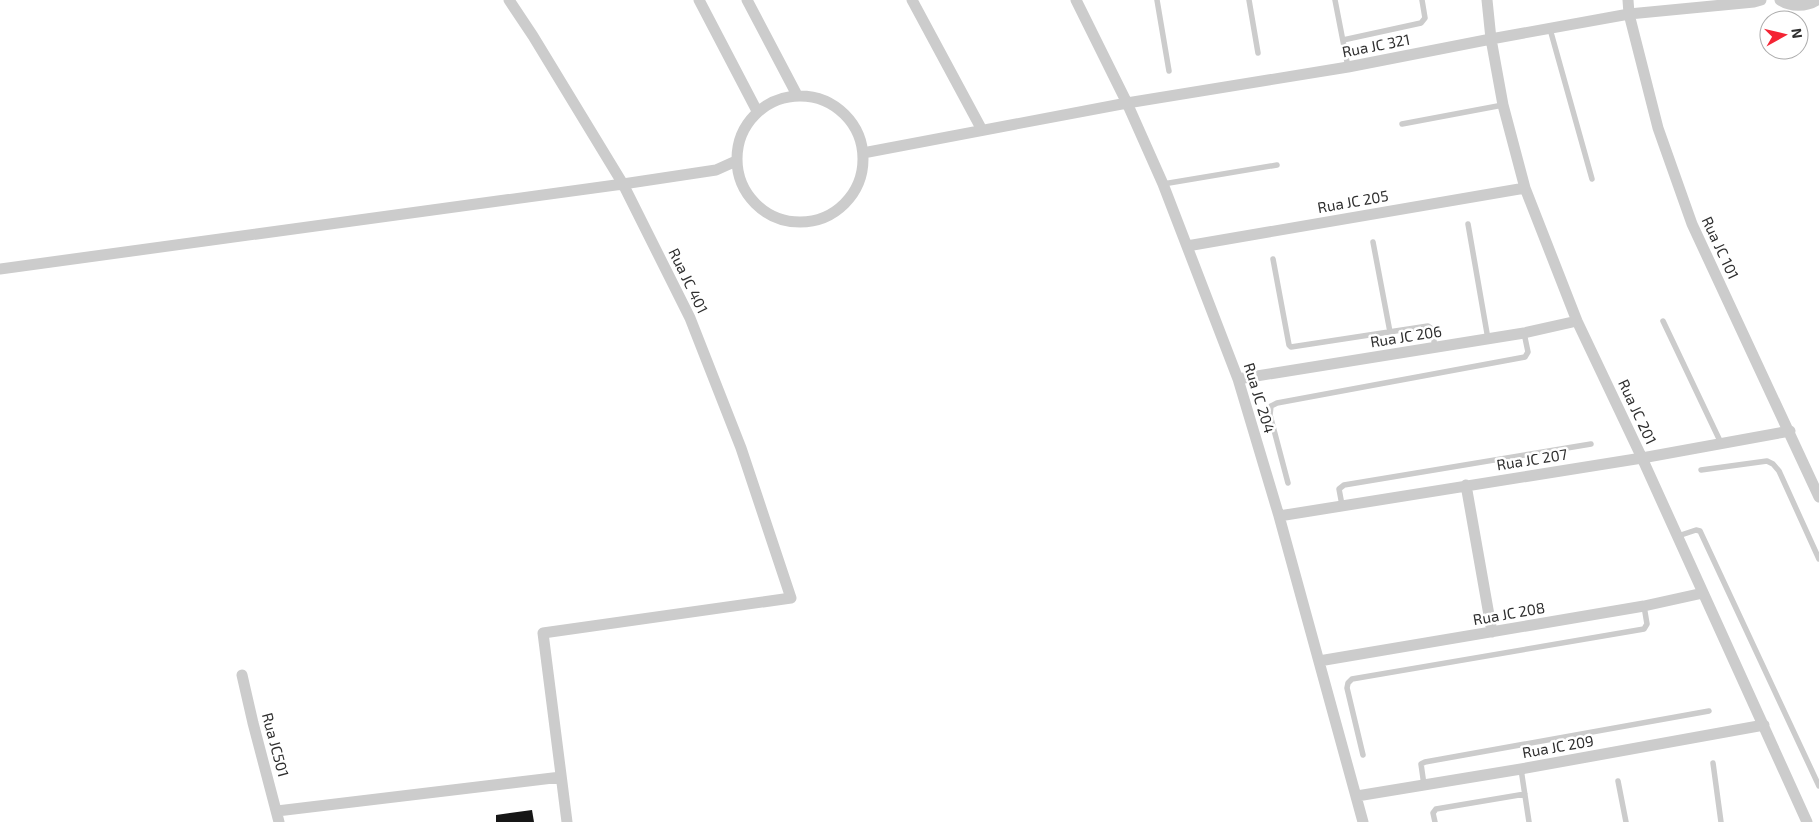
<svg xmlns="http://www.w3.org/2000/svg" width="1819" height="822" viewBox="0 0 1819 822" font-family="'Exo 2',sans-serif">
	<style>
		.building { fill: #161616 }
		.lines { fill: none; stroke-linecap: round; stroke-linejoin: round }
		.service { stroke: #ccc; stroke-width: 5.5 }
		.minor { stroke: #ccc; stroke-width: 11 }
		.labels { text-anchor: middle; stroke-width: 5; stroke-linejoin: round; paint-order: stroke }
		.street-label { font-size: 15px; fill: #2f2f2f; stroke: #fff }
	</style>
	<rect width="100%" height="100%" fill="#fff"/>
	<path class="building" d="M532,810L534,822H496V815Z"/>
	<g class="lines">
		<path class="service" d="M1157,0L1169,71
			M1249,0L1258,53
			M1335,0L1348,67
			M1550,29L1592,179
			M1343,40L1421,23L1425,18L1422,0
			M1402,124L1503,105
			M1163,184L1277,165
			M1468,224L1488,339
			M1373,242L1390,332
			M1273,259L1289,345L1291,347L1428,326L1432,329L1435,347
			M1663,321L1721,443
			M1701,470L1767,461L1773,464L1779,471L1819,559
			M1288,483L1270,415L1271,406L1277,403L1525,357L1528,352L1524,333
			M1342,505L1339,489L1344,485L1591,444
			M1678,536L1696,530L1700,531L1819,786
			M1363,755L1347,688L1348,683L1352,679L1644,629L1647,624L1644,606
			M1713,763L1721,822
			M1521,769L1529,822
			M1618,781L1626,822
			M1424,785L1421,764L1425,762L1709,711
			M1435,822L1433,813L1436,809L1525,794"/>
		<path class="minor" d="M509,0L533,36L623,184L690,318L741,448L791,598L543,633L567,822
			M699,0L757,111
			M747,0L797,95
			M912,0L982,130
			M1076,0L1127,103L1163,184L1238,379L1279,516L1363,822
			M1487,0L1491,39L1503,105L1525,188L1577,321L1642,458L1807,822
			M1628,0L1629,14L1658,128L1692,224L1819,497
			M1780,0C1790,7 1807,7 1817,0
			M737 159a63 63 0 1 1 126 0a63 63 0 1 1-126 0Z
			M863,153L1127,103L1348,67L1491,39L1629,14L1754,2L1761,0
			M1187,246L1525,188
			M0,269L623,184L716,170L736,161
			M1238,379L1524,333L1577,321
			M1466,485L1492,632
			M1279,516L1642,458L1790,431
			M1319,661L1644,606L1703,593
			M242,675L253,723L279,822
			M1357,796L1521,769L1764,725
			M277,811L561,777"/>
	</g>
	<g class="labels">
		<g class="street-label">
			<text transform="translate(1376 46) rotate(-11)" y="5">Rua JC 321</text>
			<text transform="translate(1353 202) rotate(-10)" y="5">Rua JC 205</text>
			<text transform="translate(1720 248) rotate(65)" y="5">Rua JC 101</text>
			<text transform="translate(688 281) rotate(64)" y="5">Rua JC 401</text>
			<text transform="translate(1406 337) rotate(-9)" y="5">Rua JC 206</text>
			<text transform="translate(1259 398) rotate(73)" y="5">Rua JC 204</text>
			<text transform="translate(1637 412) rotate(65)" y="5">Rua JC 201</text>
			<text transform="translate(1532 460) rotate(-9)" y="5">Rua JC 207</text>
			<text transform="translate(1509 614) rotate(-10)" y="5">Rua JC 208</text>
			<text transform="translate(275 745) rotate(75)" y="5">Rua JC501</text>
			<text transform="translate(1558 747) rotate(-10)" y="5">Rua JC 209</text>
		</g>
	</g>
	<g transform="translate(1784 35) rotate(82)"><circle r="24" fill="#ffffff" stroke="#acacac"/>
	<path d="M0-4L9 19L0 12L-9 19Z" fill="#f42434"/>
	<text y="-8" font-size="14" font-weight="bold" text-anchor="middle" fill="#2f2f2f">N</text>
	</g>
</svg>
